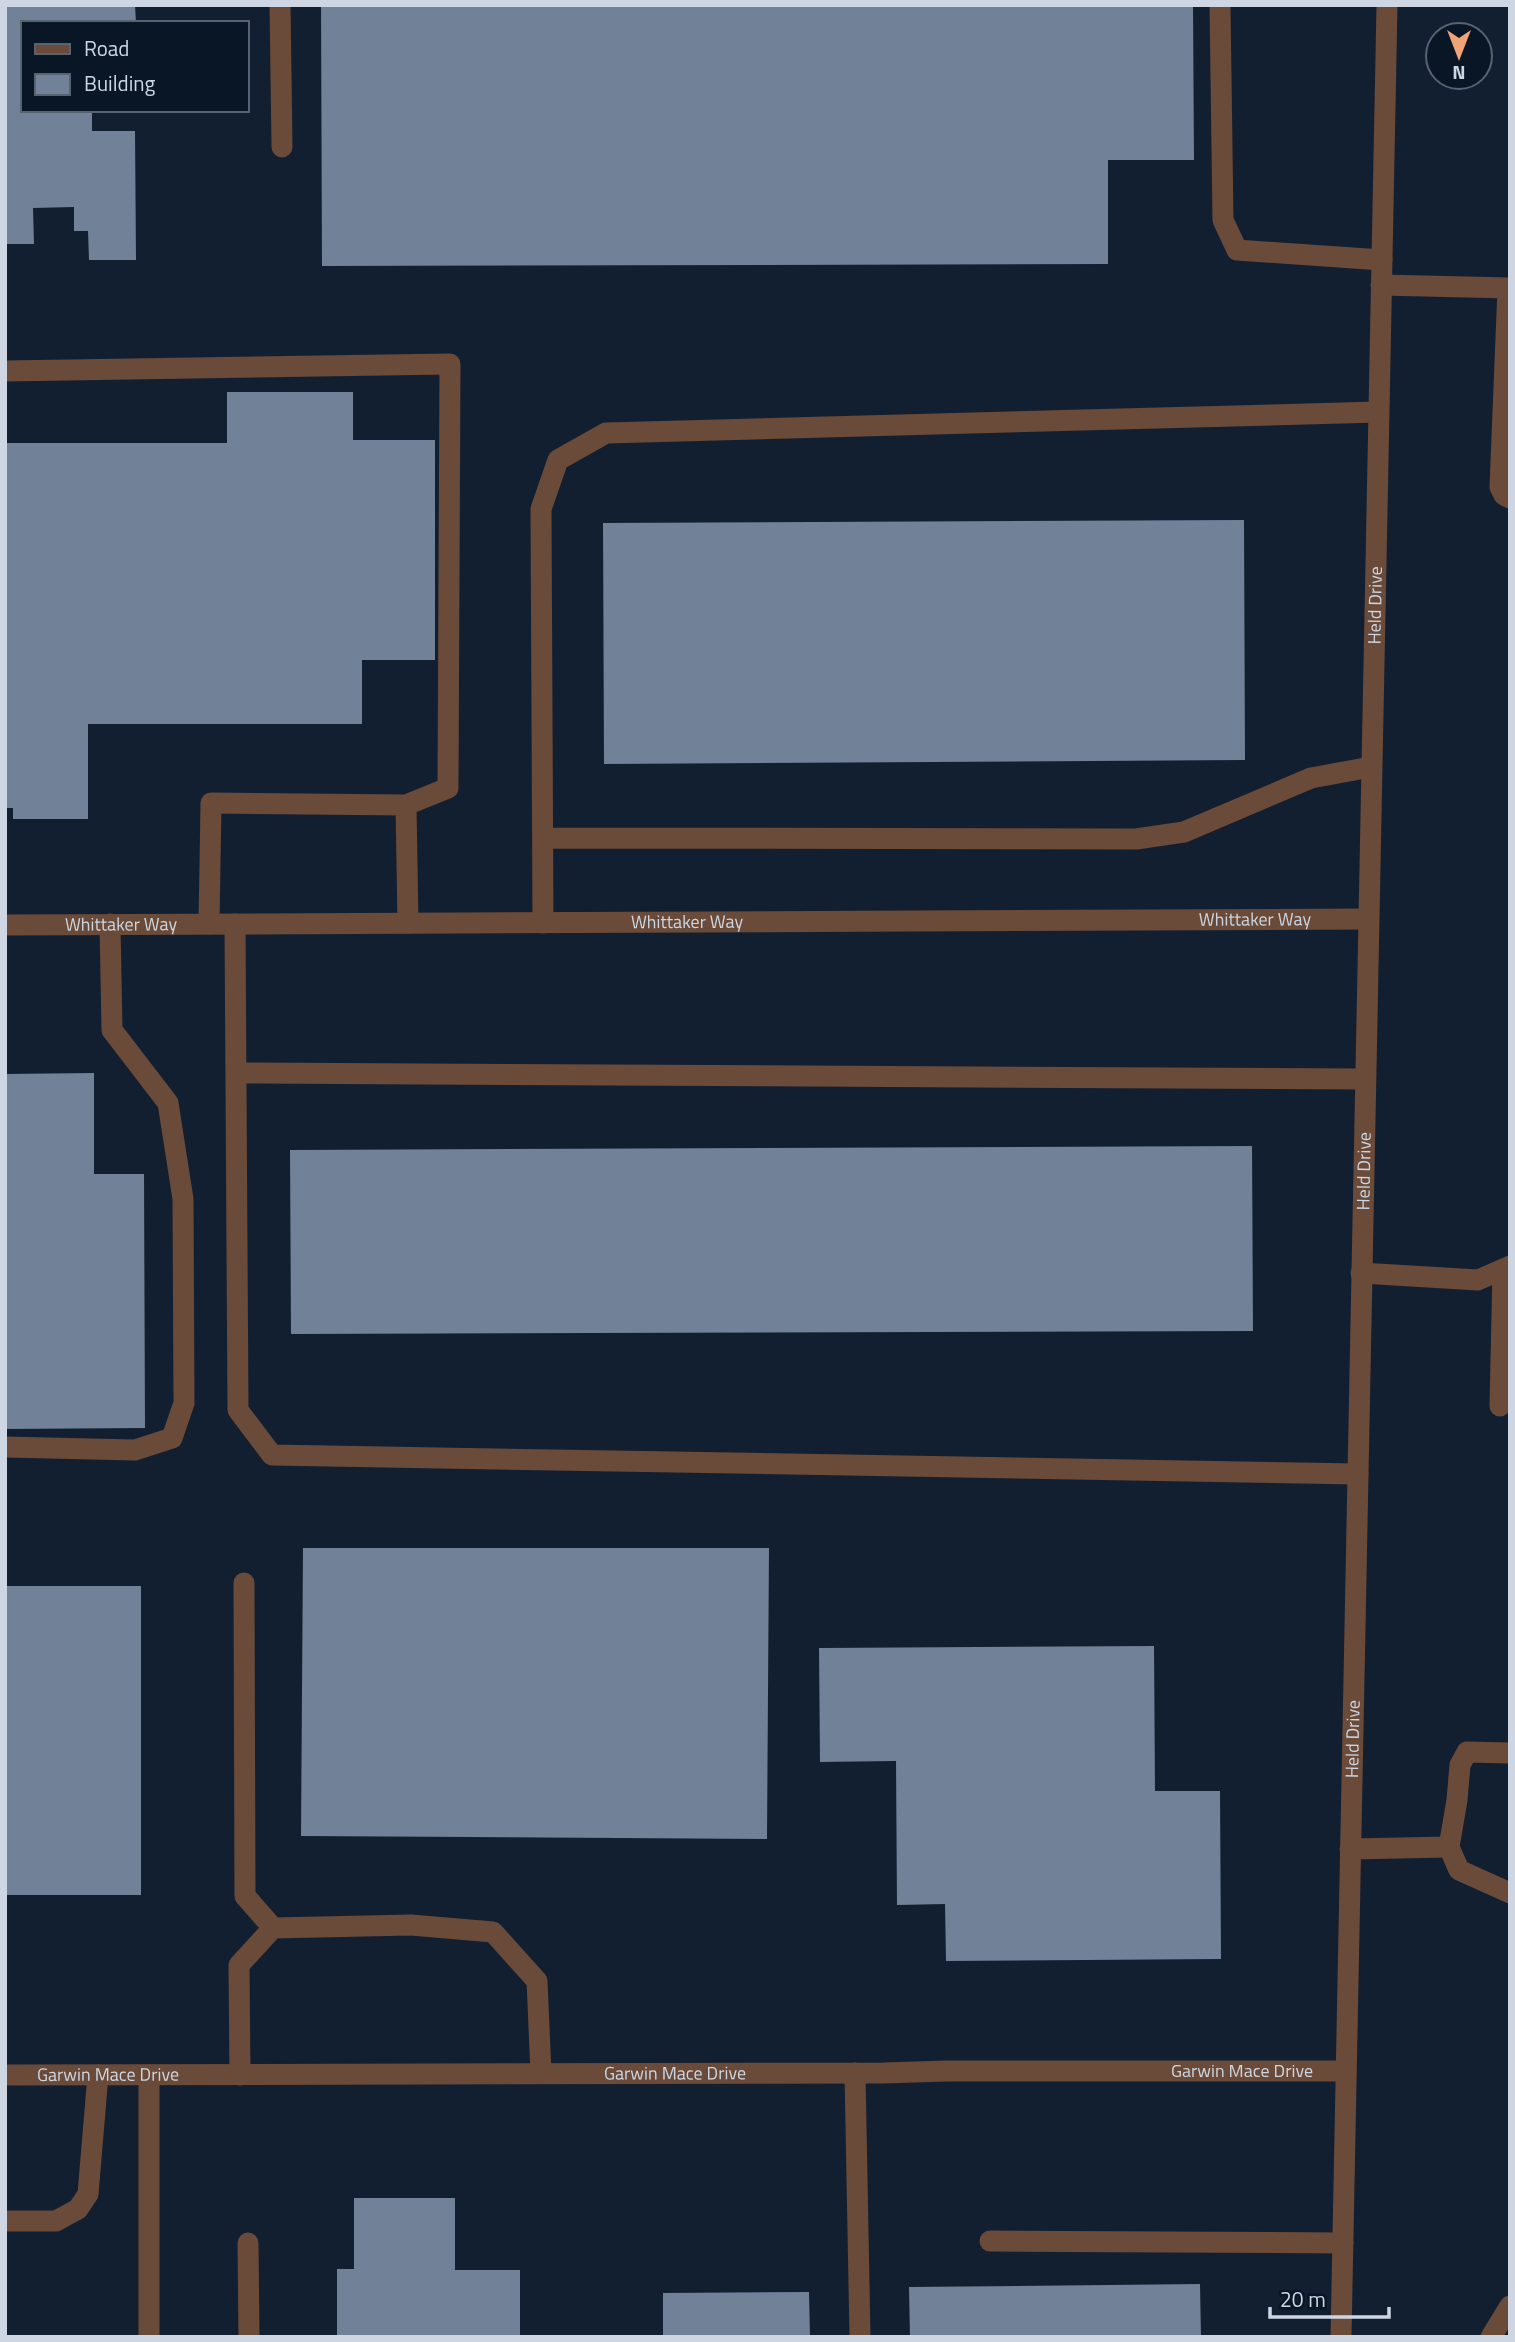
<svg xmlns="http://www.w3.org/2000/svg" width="1515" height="2342" viewBox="0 0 1515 2342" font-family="'Titillium Web',sans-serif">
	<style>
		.building { fill: #718197 }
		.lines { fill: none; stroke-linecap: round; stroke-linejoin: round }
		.lane { stroke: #6a4a38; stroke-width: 21 }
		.street { stroke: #6a4a38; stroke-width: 21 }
		.labels { text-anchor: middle; stroke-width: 7; stroke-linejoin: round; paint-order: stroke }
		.street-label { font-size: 18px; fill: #cdd6e2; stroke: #091626 }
	</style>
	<rect width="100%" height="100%" fill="#121f31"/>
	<path class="building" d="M5,5H135L136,23H23V110H92V131H135L136,260H89L88,231H74V207L33,208L34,244H5Z
		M321,5H1193L1194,160H1108V264L322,266Z
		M227,392H353V440H435V660H362V724H88V819H13V808H5V443H227Z
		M1244,520L1245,760L604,764L603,523Z
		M94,1073V1174H144L145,1428L5,1429V1074Z
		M1252,1146L1253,1331L291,1334L290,1150Z
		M303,1548H769L767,1839L301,1836Z
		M5,1586H141V1895H5Z
		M1154,1646L1155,1791H1220L1221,1959L946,1961L945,1904L897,1905L896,1761L820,1762L819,1648Z
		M354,2198H455V2270H520V2337H337V2269H354Z
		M1200,2284L1201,2337H910L909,2287Z
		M809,2292L810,2337H663V2293Z"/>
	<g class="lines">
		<path class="lane" d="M280,5L282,147
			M1220,5L1223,220L1237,250L1382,260
			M1381,285L1510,288
			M1508,288L1500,487L1504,495L1510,498
			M5,371L450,364L448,788L406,805L211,803L209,924
			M406,805L408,923
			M543,838L1136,839L1184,832L1311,778L1371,767
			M543,923L541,509L558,460L606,433L1378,412
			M235,924L238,1410L272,1455L1358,1474
			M236,1073L1365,1079
			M1361,1273L1478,1280L1510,1266
			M1500,1406L1503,1269
			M5,1447L135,1450L172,1438L184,1403L183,1199L168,1103L112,1030L110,924
			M244,1583L245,1896L273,1928
			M1449,1847L1459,1870L1510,1893
			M1350,1849L1449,1847L1457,1800L1460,1765L1467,1752L1510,1753
			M855,2073L860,2337
			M149,2075V2337
			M240,2075L239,1965L273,1928L411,1925L493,1932L537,1981L541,2073
			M5,2221H56L78,2209L88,2194L98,2075
			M990,2241L1343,2243
			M248,2243L249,2337
			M1491,2337L1510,2306"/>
		<g class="street">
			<path id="s1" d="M5,925L1368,919"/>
			<path id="s2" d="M5,2075L883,2073L947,2071H1346"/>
			<path id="s3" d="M1341,2337L1387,5"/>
		</g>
	</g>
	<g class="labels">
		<g class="street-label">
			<text dy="6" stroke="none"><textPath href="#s3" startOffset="1732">Held Drive</textPath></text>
			<text dy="6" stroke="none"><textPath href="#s1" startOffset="1250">Whittaker Way</textPath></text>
			<text dy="6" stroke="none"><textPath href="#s1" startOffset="682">Whittaker Way</textPath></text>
			<text dy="6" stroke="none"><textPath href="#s1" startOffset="116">Whittaker Way</textPath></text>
			<text dy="6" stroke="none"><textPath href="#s3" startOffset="1166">Held Drive</textPath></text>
			<text dy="6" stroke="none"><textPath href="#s3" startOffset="598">Held Drive</textPath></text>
			<text dy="6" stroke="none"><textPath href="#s2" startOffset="1237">Garwin Mace Drive</textPath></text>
			<text dy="6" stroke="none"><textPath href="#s2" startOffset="670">Garwin Mace Drive</textPath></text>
			<text dy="6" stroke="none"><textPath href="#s2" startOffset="103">Garwin Mace Drive</textPath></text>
		</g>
	</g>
	<rect width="1515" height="2342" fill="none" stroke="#cdd6e2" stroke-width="14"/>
	<rect x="21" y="21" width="228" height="91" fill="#091626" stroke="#576371" stroke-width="2"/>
	<rect x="35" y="44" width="35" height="10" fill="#6a4a38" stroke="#576371" stroke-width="2"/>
	<text x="84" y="56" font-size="21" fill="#cdd6e2">Road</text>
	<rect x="35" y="74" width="35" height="21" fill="#718197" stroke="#576371" stroke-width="2"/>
	<text x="84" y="91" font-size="21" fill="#cdd6e2">Building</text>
	<g transform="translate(1459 56) rotate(180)"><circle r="33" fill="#091626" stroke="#576371" stroke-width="2"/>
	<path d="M0-5L12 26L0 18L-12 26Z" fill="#efa377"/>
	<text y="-10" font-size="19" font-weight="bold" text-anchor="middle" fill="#cdd6e2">N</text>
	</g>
	<path d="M1270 2307v10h119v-10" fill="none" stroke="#cdd6e2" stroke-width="3.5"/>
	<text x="1280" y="2307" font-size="21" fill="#cdd6e2" stroke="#091626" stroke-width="5" paint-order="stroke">20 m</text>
</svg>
